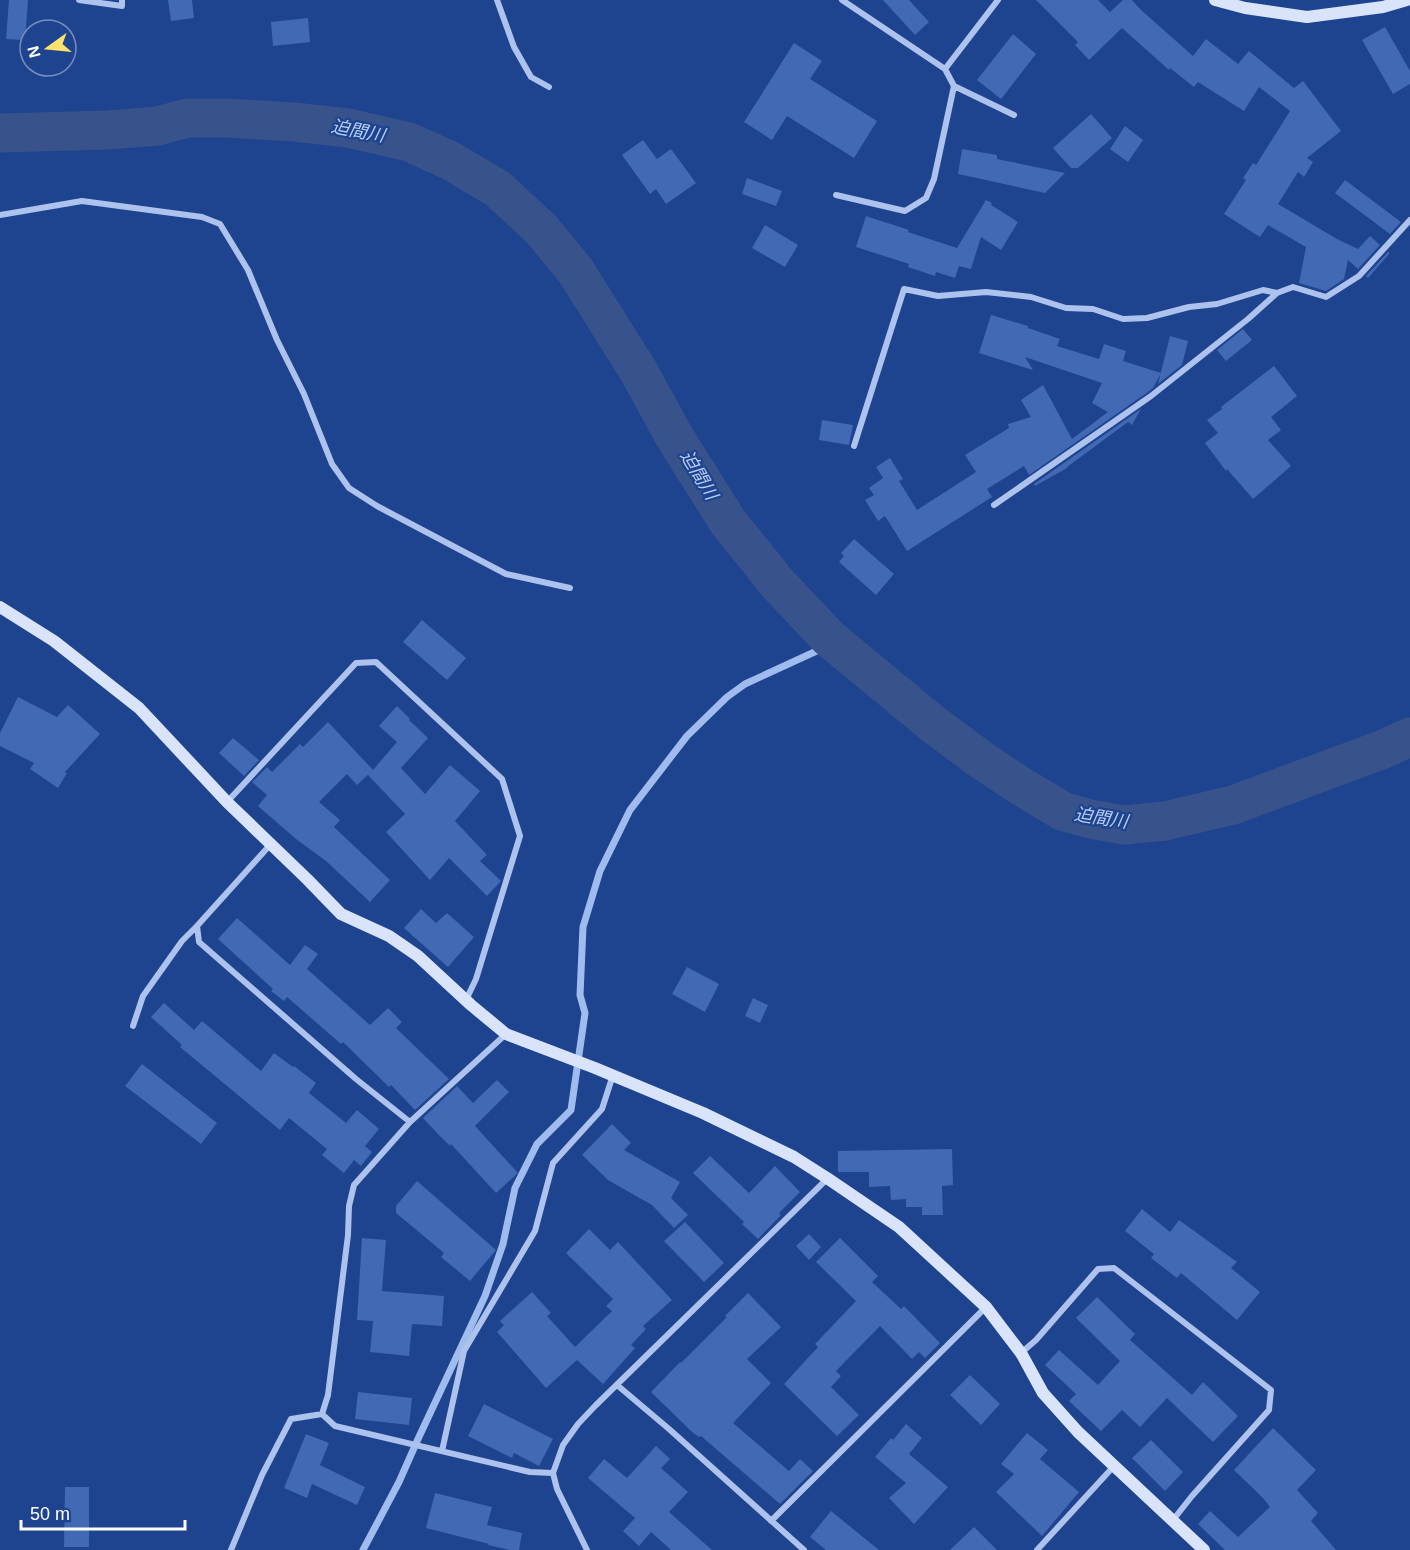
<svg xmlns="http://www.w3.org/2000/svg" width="1410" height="1550" viewBox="0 0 1410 1550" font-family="Helvetica,'Noto Sans JP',sans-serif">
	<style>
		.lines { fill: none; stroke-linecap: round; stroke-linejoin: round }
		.stream { stroke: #a0bcef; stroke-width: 7 }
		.river { stroke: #38538b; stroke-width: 39 }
		.building { fill: #4269b4 }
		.street { stroke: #adc3ed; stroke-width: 6 }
		.secondary { stroke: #d9e4fa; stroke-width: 12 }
		.labels { text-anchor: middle; stroke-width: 4.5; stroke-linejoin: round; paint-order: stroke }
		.water-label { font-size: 18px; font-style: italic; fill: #b9cdf4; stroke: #1e438f }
	</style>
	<rect width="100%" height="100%" fill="#1e438f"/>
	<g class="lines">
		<path class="stream" d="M363,1550L399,1482L418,1439L485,1296L503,1244L515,1188L537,1144L571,1110L585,1013L580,995L583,927L600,871L630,810L687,736L727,697L745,684L834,643"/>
		<path class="river" d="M0,133L108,130L158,126L187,118H226L294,122L348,128L409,142L451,161L498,189L541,229L575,270L639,372L674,436L728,522L778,584L829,638L933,724L980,759L1019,785L1062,811L1090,819L1124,825L1165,821L1233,805L1381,750L1410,737"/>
	</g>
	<path class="building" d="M9,0H28L25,40L6,39Z
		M168,0H192L194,18L171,21Z
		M883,0H909L929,22L915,35Z
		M1036,0H1098L1110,12L1123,0H1132L1140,9L1193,56L1206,39L1238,64L1249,51L1294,88L1303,81L1341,131L1307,158L1313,162L1304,177L1298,172L1278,204L1337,239L1358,249L1370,236L1380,245L1358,269L1348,260L1344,279L1326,291L1299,283L1306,247L1268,225L1260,237L1224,214L1246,180L1243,178L1253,163L1256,165L1290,111L1259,87L1244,111L1198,82L1194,87L1170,68L1169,70L1122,28L1089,60L1075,45L1078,42Z
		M308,18L310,42L273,46L271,22Z
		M1385,27L1410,71V84L1393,94L1362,40Z
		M1013,34L1036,54L1001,99L977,80Z
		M794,43L822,61L810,79L877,121L854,158L787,116L772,140L744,122Z
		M1091,114L1112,138L1078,168H1071L1053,148Z
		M1125,126L1143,140L1128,162L1110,149Z
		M643,140L657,159L671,149L696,183L666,204L656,189L650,194L622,155Z
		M962,149L997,155V159L1065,173L1045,193L958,174Z
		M747,178L782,191L776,206L742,194Z
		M1345,180L1401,222L1390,234L1335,193Z
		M986,200L992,203L991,205L1018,222L1001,250L981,237L971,269L959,266L955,278L936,272L935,276L908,267L909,264L856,247L866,216L909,230L908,232L957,248Z
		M765,225L798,245L785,267L752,248Z
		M1388,252L1390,253L1368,278L1366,276Z
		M991,315L1028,326V328L1060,339L1057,346L1099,359L1104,344L1126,351L1123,361L1161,373L1153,388L1148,392L1029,475L1024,466L987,489L992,497L907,551L885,516L878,521L865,500L874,495L869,488L883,478L876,467L890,458L903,479L899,481L917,510L976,472L965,455L1009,428L1008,424L1031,417L1021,400L1043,385L1072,439L1108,412L1092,403L1102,383L1025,357L1033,370L979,353Z
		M1243,329L1252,340L1226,361L1217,350Z
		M1170,336L1188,341L1182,365L1158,384Z
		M1274,366L1297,396L1271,417L1281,430L1268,440L1291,466L1253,499L1227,469L1226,471L1205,443L1218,433L1207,420L1222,409L1221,407Z
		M1141,409L1132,425L1128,422L1067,467V468L1035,486L1034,484Z
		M822,420L853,425L849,445L819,440Z
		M854,539L894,574L876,595L839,562L844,556L841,553Z
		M422,620L466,658L447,680L403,642Z
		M18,697L57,717L68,705L100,734L65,772L67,773L58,788L30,769L34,763L0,746V733Z
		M397,706L410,719L409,720L428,738L401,768L425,794L450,765L480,791L455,821L487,855L480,861L501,881L487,896L449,858L430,880L386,832L405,814L368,775L372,771L357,785L347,774L319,802L340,820L334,827L390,880L370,902L326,861L296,839L258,806L267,795L252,782L267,767L272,772L300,744L303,747L328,722L373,770L397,742L379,726Z
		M233,738L259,760L244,776L219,753Z
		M421,909L436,923L447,913L474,937L448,967L404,928Z
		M237,918L290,965L305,945L318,954L307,969L370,1025L388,1008L402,1022L396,1028L449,1079L415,1110L391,1085L389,1087L343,1042L341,1044L287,997L284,1001L271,991L273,989L218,939Z
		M687,967L719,984L705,1012L672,994Z
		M753,998L768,1005L760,1023L745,1016Z
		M164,1003L194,1030L202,1021L261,1071L274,1053L293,1067L294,1066L316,1083L309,1093L346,1123L357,1110L379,1129L365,1146L372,1152L361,1166L354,1160L344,1173L322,1155L327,1149L289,1118L280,1130L180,1047L182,1045L151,1017Z
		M142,1064L217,1123L201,1144L125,1086Z
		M497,1080L509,1092L475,1126L518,1173L496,1193L451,1144L450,1146L438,1134L423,1118L457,1086L473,1103Z
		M612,1124L631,1143L624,1150L680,1182L671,1198L688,1215L674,1228L652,1205L608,1180L582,1155Z
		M952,1149L953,1185L942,1186L943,1215H922V1207H906V1199L891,1200L890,1186L869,1187V1172H838V1151Z
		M710,1156L749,1193L775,1166L800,1192L779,1213L781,1215L758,1239L742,1224L744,1222L693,1173Z
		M417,1181L496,1250L470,1281L441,1257L444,1253L396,1213V1206Z
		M1142,1209L1170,1232L1179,1220L1237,1262L1231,1268L1260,1292L1237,1320L1181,1273L1177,1278L1151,1258L1154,1254L1125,1231Z
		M685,1222L724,1263L704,1282L664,1241Z
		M589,1229L610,1250L618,1242L672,1300L643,1326L646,1329L631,1345L635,1348L603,1384L577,1360L546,1388L497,1332L504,1325L500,1321L532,1292L551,1313L547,1316L575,1347L612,1311L606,1306L613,1299L566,1253Z
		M809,1234L821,1247L809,1260L796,1246Z
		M362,1238L386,1240L382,1291L444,1296L442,1326L412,1324L409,1356L370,1352L373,1321L357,1320Z
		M840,1238L878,1276L872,1282L901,1309L904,1306L940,1343L925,1358L919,1352L912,1359L880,1326L836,1371L841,1376L831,1387L859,1415L837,1436L784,1384L818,1347L815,1344L856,1301L816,1262Z
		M748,1293L781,1327L747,1359L771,1383L733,1423L789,1471L800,1459L813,1471L780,1504L701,1436L699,1437L692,1432L651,1392L680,1362L681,1363L727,1317L725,1316Z
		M1097,1297L1135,1334L1130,1340L1192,1395L1203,1382L1238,1416L1213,1442L1167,1398L1140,1427L1122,1410L1101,1431L1069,1401L1076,1394L1045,1365L1059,1350L1098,1385L1120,1361L1076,1318Z
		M970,1375L1000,1404L981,1425L950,1395Z
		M358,1392L412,1398L409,1425L355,1419Z
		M484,1404L553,1439L539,1466L514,1453L512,1458L468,1436Z
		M906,1424L922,1438L909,1454L948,1487L914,1524L889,1498L906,1483L875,1457L891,1438L893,1440Z
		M1273,1428L1316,1470L1297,1490L1318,1513L1311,1521L1336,1550H1225L1198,1524L1210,1511L1238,1537L1270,1507L1263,1498L1234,1470Z
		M1027,1433L1048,1450L1040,1459L1079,1492L1042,1536L996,1492L1014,1474L1001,1464Z
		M306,1434L329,1443L320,1465L365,1487L357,1505L312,1484L307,1498L284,1488Z
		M1151,1440L1183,1472L1165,1491L1132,1458Z
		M656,1446L670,1459L661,1468L688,1492L669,1512L712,1550H671L651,1532L639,1546L623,1531L635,1518L588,1478L604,1459L627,1478Z
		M65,1487H89V1547H64Z
		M435,1493L492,1507L487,1525L522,1533L519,1550H510L488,1545L489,1544L426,1528Z
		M831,1511L879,1550H826L810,1537Z
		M974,1527L997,1550H950Z"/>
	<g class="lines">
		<path class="street" d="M79,0L122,6V0
			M497,0L514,47L531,77L549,87
			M945,69L998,0
			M954,86L1014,115
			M836,195L905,211L926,198L934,179L954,86L945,69L842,0
			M0,215L82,201L202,217L220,224L248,270L277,340L304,394L332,464L349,488L377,506L506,574L570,588
			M854,446L904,289L938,296L986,292L1031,297L1066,308L1093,309L1123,319L1147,318L1189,307L1217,304L1263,290L1277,293
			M994,505L1151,396L1248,319L1277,293L1293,287L1326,297L1359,276L1410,220
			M227,802L356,663L376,662L502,779L520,836L476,979L466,1000
			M270,845L197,926L199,942L356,1079L410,1122
			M133,1026L143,996L182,941L197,926
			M1021,1353L1036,1340L1098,1269L1114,1268L1271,1390L1269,1410L1192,1496L1173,1520
			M617,1385L669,1429L804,1550
			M322,1414L328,1395L348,1235L349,1206L354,1185L410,1122L506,1034
			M322,1414L335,1426L530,1472L553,1473
			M442,1451L464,1351L535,1231L553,1163L602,1109L613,1075
			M771,1521L986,1307
			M231,1550L262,1475L291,1419L322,1414
			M587,1550L557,1489L553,1473L563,1445L578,1424L595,1406L827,1179
			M1037,1550L1114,1466"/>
		<path class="secondary" d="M1215,0L1245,8L1307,17L1383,7L1407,0
			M0,607L54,641L139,708L227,802L307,879L341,914L389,936L418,956L471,1005L506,1034L595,1068L703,1113L794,1157L827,1178L899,1227L986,1307L1021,1353L1043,1393L1078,1432L1204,1550"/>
	</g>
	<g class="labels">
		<g class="water-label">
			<text transform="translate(358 131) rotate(11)" y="6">迫間川</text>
			<text transform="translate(699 475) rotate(59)" y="6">迫間川</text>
			<text transform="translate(1101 818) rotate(9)" y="6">迫間川</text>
		</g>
	</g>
	<g transform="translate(48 48) rotate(255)"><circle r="28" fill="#1e438f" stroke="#788ebc" stroke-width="1.5"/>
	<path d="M0-4.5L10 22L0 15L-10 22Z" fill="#fce26c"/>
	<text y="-9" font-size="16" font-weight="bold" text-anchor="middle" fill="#ffffff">N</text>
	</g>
	<path d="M21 1520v9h164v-9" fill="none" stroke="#ffffff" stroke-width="3"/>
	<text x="30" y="1520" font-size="18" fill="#ffffff" stroke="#1e438f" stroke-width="4.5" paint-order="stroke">50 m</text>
</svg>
